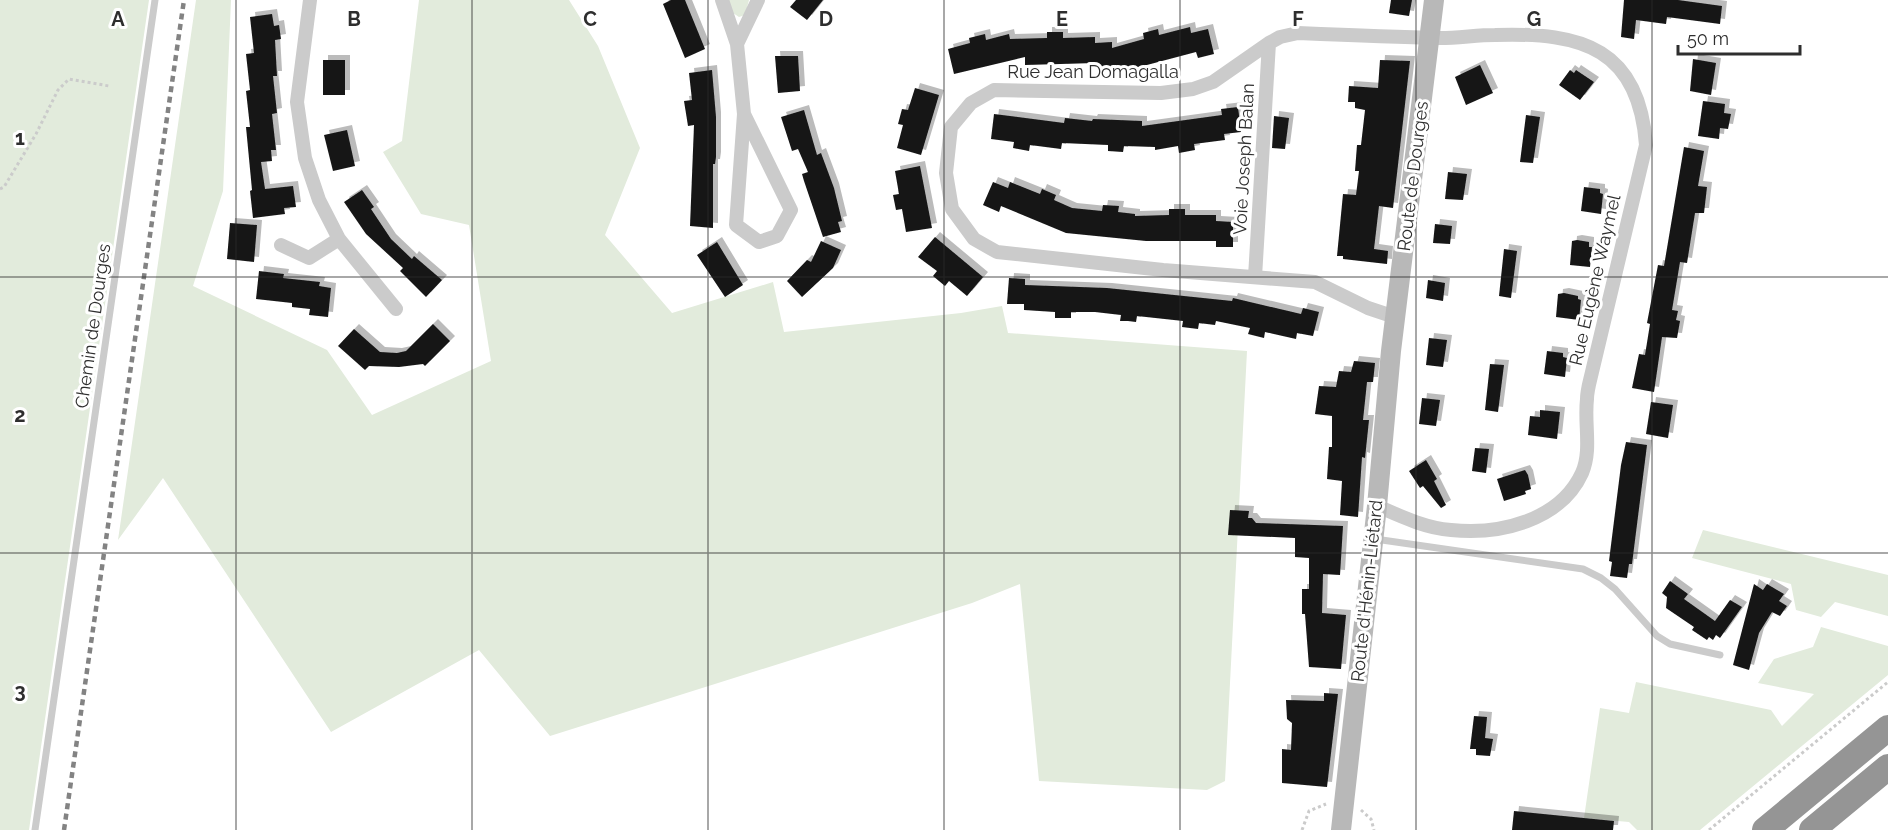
<svg xmlns="http://www.w3.org/2000/svg" width="1888" height="830" viewBox="0 0 1888 830" font-family="Raleway,sans-serif">
	<style>
		.green { fill: #e2ebdc }
		.building { fill: #151515; filter: url(#shadow) }
		.lines { fill: none; stroke-linecap: round; stroke-linejoin: round }
		.path { stroke: #cbcbcb; stroke-width: 3; stroke-dasharray: 3 3; stroke-linecap: butt }
		.service { stroke: #cbcbcb; stroke-width: 7 }
		.minor { stroke: #cbcbcb; stroke-width: 14 }
		.secondary { stroke: #b8b8b8; stroke-width: 20 }
		.motorway { stroke: #959595; stroke-width: 26 }
		.rail { stroke: #838383; stroke-width: 4.5; stroke-dasharray: 6 4.5; stroke-linecap: butt }
		.grid { fill: none; stroke: #2e2e2e; stroke-width: 1.5; stroke-opacity: 0.55 }
		.labels { text-anchor: middle; stroke-width: 6; stroke-linejoin: round; paint-order: stroke }
		.street-label { font-size: 18px; fill: #2e2e2e; stroke: #fff }
		.grid-label { font-size: 20px; text-anchor: middle; font-weight: bold; fill: #2e2e2e; stroke: #fff; stroke-width: 6; stroke-linejoin: round; paint-order: stroke }
	</style>
	<defs>
		<filter id="shadow"><feDropShadow dx="5" dy="-5" stdDeviation="0" flood-color="#0004"/></filter>
	</defs>
	<rect width="100%" height="100%" fill="#fff"/>
	<path class="green" d="M0,0H149L29,830H0Z
		M196,0H231L223,191L193,286L327,350L372,415L491,361L469,225L421,214L383,152L402,141L419,0H569L598,46L640,148L605,235L672,313L773,282L784,332L961,313L1002,306L1008,333L1247,351L1225,781L1207,790L1039,781L1020,584L972,603L550,736L479,650L331,732L163,478L118,540Z
		M728,0H749L745,15L739,17L733,13Z
		M1703,530L1888,575V616L1835,602L1821,617L1796,610L1791,584L1692,558Z
		M1821,627L1888,646V675L1700,830H1637L1629,822L1584,818L1600,708L1629,713L1636,682L1771,710L1782,726L1814,694L1758,683L1774,659L1813,647Z"/>
	<path class="building" d="M671,0H685L705,49L685,58L663,4Z
		M796,0H823L807,20L790,7Z
		M1391,0H1412L1409,16L1389,13Z
		M1624,0H1678L1722,6L1720,24L1667,17L1666,24L1636,20L1634,39L1621,37Z
		M272,14L274,26L279,25L281,39L275,40L277,76H273L277,113L272,114L276,150H271L272,161L261,162L265,189L293,186L296,207L284,208L285,214L253,218L250,191L252,190L246,127H250L246,91L250,90L246,54L254,53L250,17Z
		M1190,27L1191,33L1208,29L1214,54L1198,58L1196,52L1128,70L1127,67L1096,69V63L1025,65V57L954,74L948,49L970,43L969,38L985,34L986,40L1009,34L1010,39L1047,38V32H1063V38L1095,37V43L1112,42V48L1144,39L1143,33L1158,29L1159,35Z
		M775,56H798L800,91L778,93Z
		M1693,59L1716,63L1711,95L1690,91Z
		M323,60H345V95H323Z
		M1380,60L1410,61L1393,208L1379,206L1374,249L1388,251L1387,264L1343,259V256H1337L1343,194L1356,195L1359,171H1355L1357,145H1361L1365,110L1355,108V102H1348L1349,86L1378,88Z
		M1480,65L1493,93L1466,105L1455,77Z
		M712,70L716,117V157L715,164H713V228L690,226L694,125L688,126L684,101L692,100L689,73Z
		M1570,70L1574,73L1576,70L1594,82L1580,100L1559,85Z
		M915,88L939,95L921,155L897,148L903,125L898,124L902,109L908,110Z
		M1703,101L1725,104L1724,113L1731,114L1728,129L1720,128L1719,139L1698,136Z
		M1238,107L1241,132L1224,134L1225,140L1194,144L1195,150L1179,153L1178,146L1155,150V147L1124,146L1123,152L1108,151V145L1062,143L1061,149L1030,145L1029,151L1013,148L1014,142L991,139L994,114L1064,123L1065,118L1092,121L1093,119L1142,121V126L1222,115L1221,109Z
		M804,110L817,155L821,153L834,188L842,221L838,222L841,232L823,237L804,181L802,174L808,172L798,149L792,151L781,117Z
		M1526,115L1540,117L1533,163L1520,162Z
		M1274,116L1289,118L1285,149L1272,148Z
		M347,130L355,166L333,171L324,135Z
		M1684,147L1704,151L1698,186L1707,187L1704,213H1695L1687,263L1680,262L1672,310L1678,311L1676,320L1680,321L1677,338L1662,337L1654,392L1632,388L1639,354L1645,355L1650,324L1647,323L1658,265L1664,266Z
		M920,166L932,228L906,232L902,209L896,210L893,195L899,194L895,171Z
		M1448,172L1467,174L1463,200L1445,199Z
		M993,182L1008,188L1010,182L1040,194L1042,189L1056,195L1054,200L1072,208L1102,211L1103,205L1119,206L1118,212L1135,214V216L1169,215V209H1185V215H1216V221L1233,222V247H1216V241H1146L1066,233L1001,206L999,212L983,205Z
		M1584,187L1600,189V193L1603,194L1601,214L1581,211Z
		M362,190L374,207L371,209L391,239L412,259L414,256L442,280L426,297L400,271L403,268L366,234L344,202Z
		M230,223L257,225L254,262L227,259Z
		M1435,224L1452,226L1450,244L1433,243Z
		M935,237L983,277L967,296L949,281L945,286L933,276L937,271L918,257Z
		M1577,240L1589,242V247H1592L1590,267L1570,265L1572,241Z
		M821,241L841,250L833,268L802,297L787,281L807,260L811,262Z
		M717,242L743,285L725,297L697,255Z
		M1504,249L1517,251L1511,298L1499,296Z
		M259,271L284,274L283,278L320,282L319,286L331,288L328,317L309,315L310,309L292,307V303L256,299Z
		M1009,278L1025,279V285L1107,288L1232,301L1233,298L1301,314L1303,308L1319,312L1313,336L1297,333L1296,339L1265,332L1264,338L1248,334L1250,328L1216,321L1215,325L1199,323L1198,329L1182,327L1183,321L1137,316L1136,322L1128,321H1120L1121,315L1095,312H1071V318H1055V312L1024,310V304H1007Z
		M1428,280L1445,283L1443,301L1426,298Z
		M1564,293L1578,296V299L1581,300L1579,320L1556,317L1558,294Z
		M433,324L450,341L425,366L423,364L399,367L369,366L365,370L338,346L354,329L380,352L397,353L406,351Z
		M1429,338L1447,340L1443,367L1426,365Z
		M1547,351L1563,353V357L1567,358L1565,377L1544,374Z
		M1354,361L1375,363L1373,382H1367L1363,420H1369L1365,458L1362,457L1358,517L1340,515L1342,481L1327,479L1329,447H1332V416L1315,414L1319,386L1336,387L1339,371L1351,372Z
		M1490,364L1504,365L1498,412L1485,410Z
		M1422,398L1440,400L1436,426L1419,424Z
		M1651,402L1673,405L1668,438L1646,434Z
		M1540,410L1560,412L1557,439L1528,435L1530,416L1540,417Z
		M1626,442L1647,445L1632,564H1629L1627,578L1610,576L1612,562L1609,561L1621,465Z
		M1475,448L1489,449L1486,473L1472,471Z
		M1426,460L1437,479L1434,481L1446,505L1441,508L1423,486L1420,488L1409,471Z
		M1525,470L1528,475L1531,489L1525,491L1526,494L1504,501L1497,479Z
		M1230,510L1249,511L1248,518H1252L1256,523L1343,526L1340,575L1323,574L1322,613L1346,615L1341,669L1309,667L1305,614H1302V589H1309V558L1295,557V538L1228,535Z
		M1670,581L1688,594L1684,599L1715,621L1730,600L1742,607L1720,638L1716,635L1713,640L1709,637L1707,640L1692,630L1694,627L1666,608L1667,597L1662,593Z
		M1754,584L1763,590L1767,584L1784,594L1779,601L1787,606L1780,616L1772,612L1759,633L1749,670L1733,665Z
		M1324,693L1338,694L1327,787L1282,783V749L1291,750L1292,723L1287,719L1286,700L1324,701Z
		M1474,716L1487,717L1485,738L1493,739L1490,756L1476,755V749H1470Z
		M1514,811L1614,821L1613,830H1512Z"/>
	<g class="lines">
		<path class="path" d="M0,189L4,187L36,134L58,90L69,79L109,86
			M1361,810L1371,819L1374,830
			M1302,830L1309,811L1326,804
			M1709,830L1888,682"/>
		<path class="service" d="M1375,539L1583,569L1601,578L1615,589L1657,636L1670,644L1720,655
			M35,830L155,0"/>
		<path class="minor" d="M310,0L297,102L305,158L319,200L339,239L396,309
			M722,0L737,44L744,114L736,225L759,242L777,236L791,210L744,114
			M737,44L758,0
			M281,245L309,258L339,239
			M1255,277L1269,43
			M1377,506C1400,516 1425,528 1451,530C1499,535 1560,521 1582,473C1592,450 1584,424 1587,399C1587,390 1590,381 1592,372L1646,145C1639,49 1583,32 1495,35C1477,35 1459,38 1440,38C1393,37 1345,35 1298,33L1280,37L1269,43L1213,82L1193,89L1161,93L994,90L971,103L951,127L946,173L952,209L974,239L997,252L1163,270L1315,282L1368,308L1386,314H1397"/>
		<path class="secondary" d="M1341,830L1377,506L1391,351L1434,0"/>
		<path class="motorway" d="M1765,830L1888,728
			M1812,830L1888,767"/>
		<path class="rail" d="M64,830L184,0"/>
	</g>
	<path class="grid" d="M236,0V830M472,0V830M708,0V830M944,0V830M1180,0V830M1416,0V830M1652,0V830M0,277H1888M0,553H1888"/>
	<g class="labels">
		<g class="street-label">
			<text x="1093" y="78">Rue Jean Domagalla</text>
			<text transform="translate(1244 159) rotate(-87)" y="6">Voie Joseph Balan</text>
			<text transform="translate(1413 176) rotate(-83)" y="6">Route de Dourges</text>
			<text transform="translate(1595 280) rotate(-77)" y="6">Rue Eugène Waymel</text>
			<text transform="translate(93 326) rotate(-82)" y="6">Chemin de Dourges</text>
			<text transform="translate(1367 591) rotate(-84)" y="6">Route d'Hénin-Liétard</text>
		</g>
	</g>
	<g class="grid-label">
		<text x="118" y="26">A</text>
		<text x="354" y="26">B</text>
		<text x="590" y="26">C</text>
		<text x="826" y="26">D</text>
		<text x="1062" y="26">E</text>
		<text x="1298" y="26">F</text>
		<text x="1534" y="26">G</text>
		<text x="20" y="145">1</text>
		<text x="20" y="422">2</text>
		<text x="20" y="698">3</text>
	</g>
	<path d="M1678 45v9h122v-9" fill="none" stroke="#2e2e2e" stroke-width="3"/>
	<text x="1687" y="45" font-size="18" fill="#2e2e2e" stroke="#ffffff" stroke-width="4.5" paint-order="stroke">50 m</text>
</svg>
